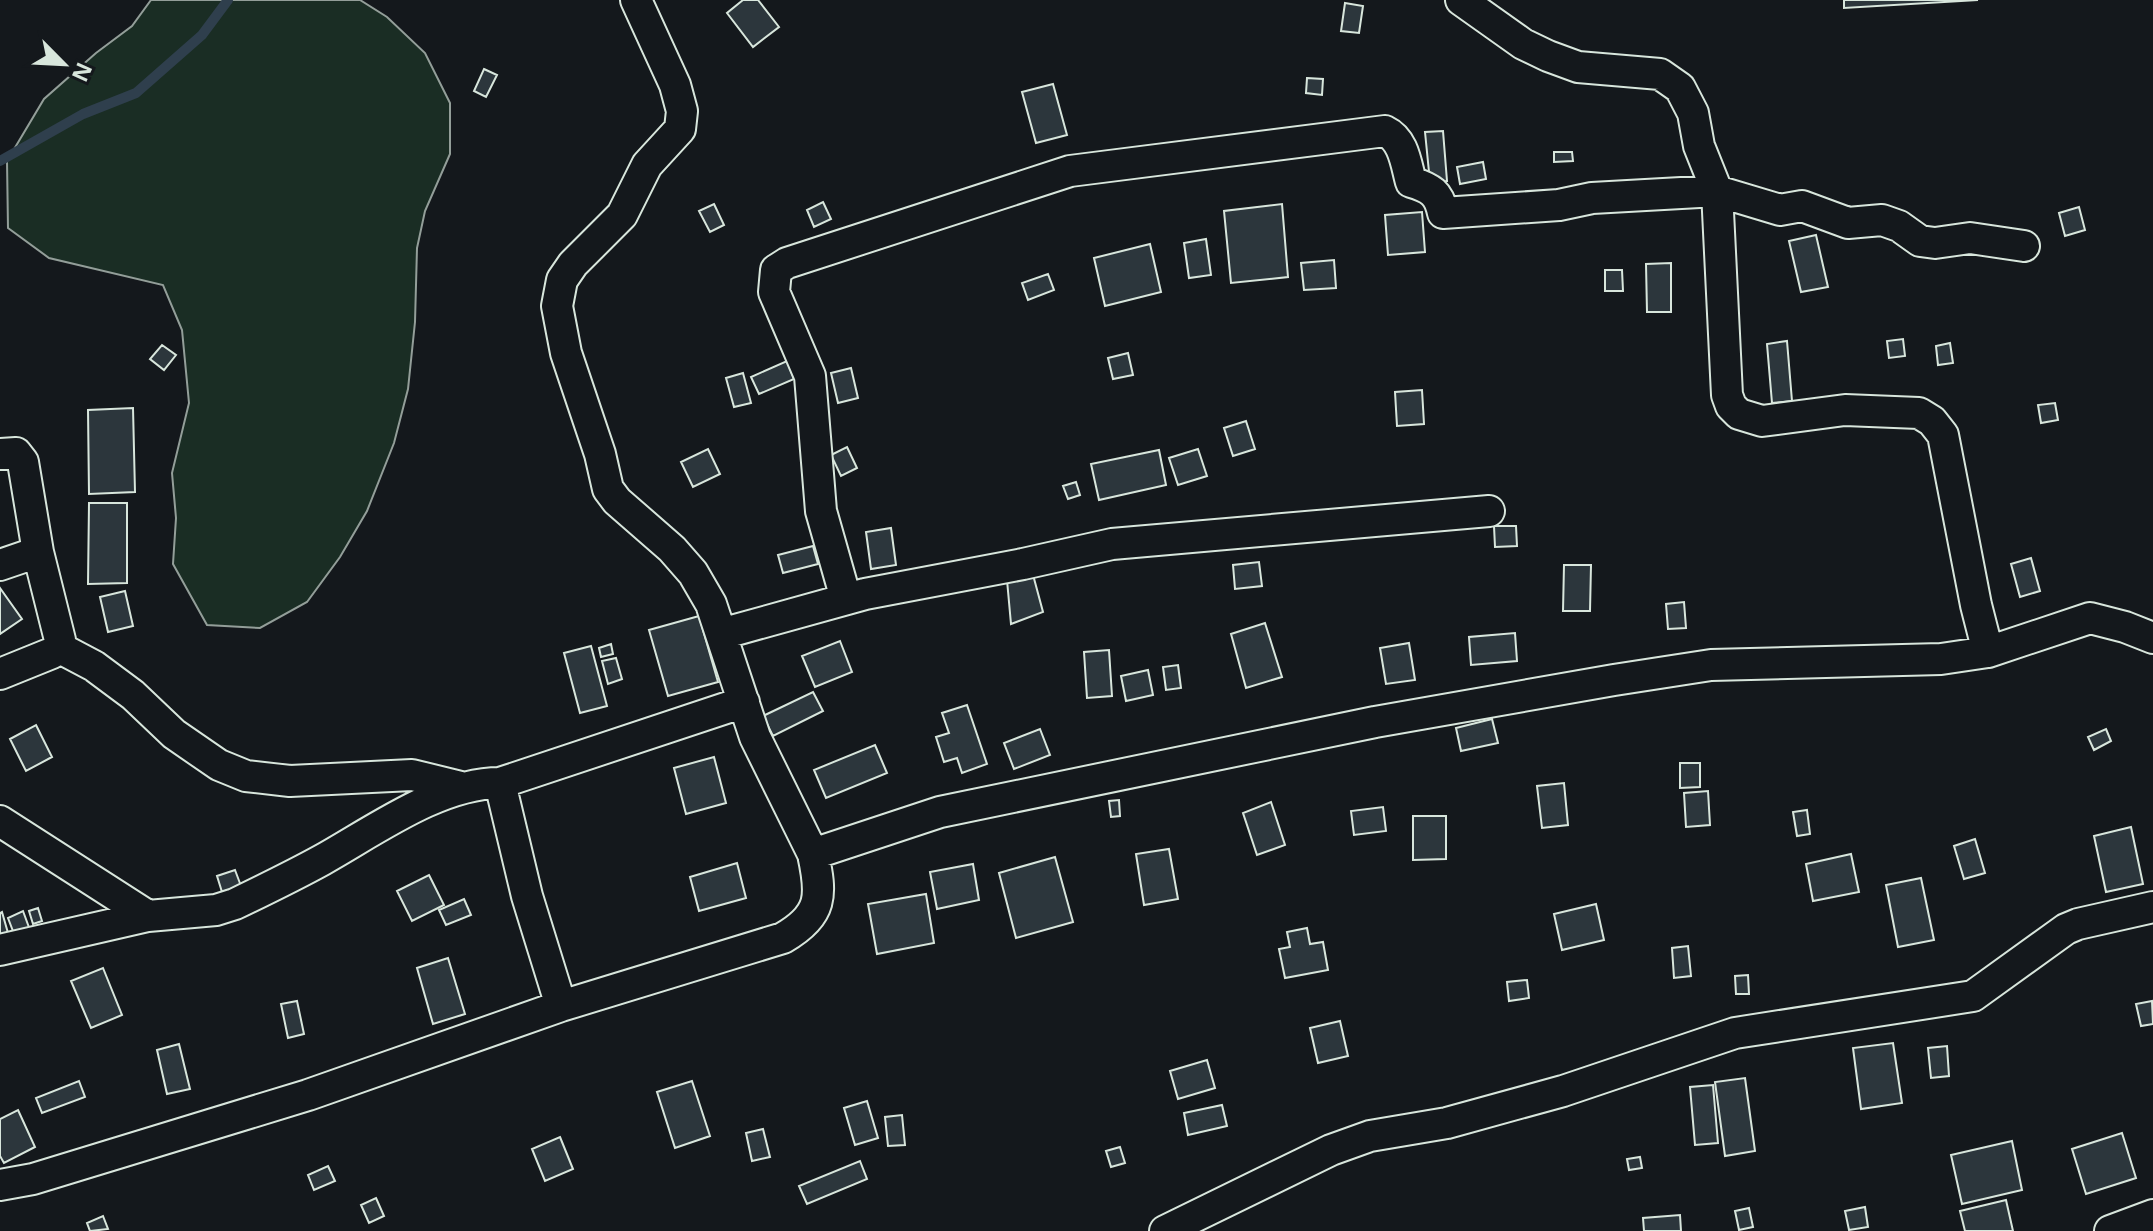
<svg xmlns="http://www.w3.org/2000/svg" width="2153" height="1231" viewBox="0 0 2153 1231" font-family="'Open Sans',sans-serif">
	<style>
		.green { fill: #1a2d24; stroke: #939e99; stroke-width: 2 }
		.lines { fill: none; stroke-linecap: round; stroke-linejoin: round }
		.stream { stroke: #2f3f4d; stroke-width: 10 }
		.building { fill: #2c363c; stroke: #d8e6dc; stroke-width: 2 }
		.minor-casing { stroke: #d8e6dc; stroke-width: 34 }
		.minor { stroke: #14181c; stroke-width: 30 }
	</style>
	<rect width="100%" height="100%" fill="#14181c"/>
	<path class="green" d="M151,0H360L387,17L425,53L450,103V154L425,211L417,248L415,322L408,389L394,443L367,511L340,557L307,602L260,628L207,625L173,564L176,518L172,473L189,403L182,330L163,285L49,258L8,228L7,161L44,99L96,53L132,26Z"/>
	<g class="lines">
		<path class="stream" d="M0,161L83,114L136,93L202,35L228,0"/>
	</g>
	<path class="building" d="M743,0H758L779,27L753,47L727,13Z
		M1844,0H1978L1844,8Z
		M1345,3L1363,6L1359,33L1341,31Z
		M484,69L497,75L486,97L474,91Z
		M1307,78L1323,79L1322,95L1306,93Z
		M1053,84L1067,135L1036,143L1022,92Z
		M1443,131L1447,181L1430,182L1425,132Z
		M1554,152H1572L1573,161L1554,162Z
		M1483,162L1486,179L1460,184L1457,167Z
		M823,202L831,219L814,227L807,210Z
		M714,204L724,225L710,232L699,211Z
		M1282,204L1288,277L1231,283L1224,211Z
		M2079,207L2085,230L2065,236L2059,213Z
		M1422,212L1425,252L1388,255L1385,215Z
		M1816,235L1828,287L1801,292L1789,241Z
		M1206,239L1211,275L1189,278L1184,243Z
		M1150,244L1161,292L1105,306L1094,258Z
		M1334,260L1336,288L1304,290L1301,263Z
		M1671,263V312H1647L1646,264Z
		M1605,270H1622L1623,291H1605Z
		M1048,274L1054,290L1028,300L1022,283Z
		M1903,339L1905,356L1889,358L1887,341Z
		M1787,341L1792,401L1772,403L1767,344Z
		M1950,343L1953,363L1938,365L1936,346Z
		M162,345L176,355L164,370L150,359Z
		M1128,353L1133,375L1113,379L1108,358Z
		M787,361L794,379L759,394L751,377Z
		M851,368L858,398L838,403L831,373Z
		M743,373L751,403L734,407L726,378Z
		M1422,390L1424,424L1397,426L1395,392Z
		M2055,403L2058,420L2041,423L2038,405Z
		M133,408L135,492L89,494L88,410Z
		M1246,421L1255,449L1233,456L1224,428Z
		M847,447L857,468L841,476L831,455Z
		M708,449L720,474L693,487L681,462Z
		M1198,449L1207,476L1178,485L1169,458Z
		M1159,450L1166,485L1099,500L1091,464Z
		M1076,482L1080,495L1068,499L1063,486Z
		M89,503H127V583L88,584Z
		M1494,526H1516L1517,546L1495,547Z
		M891,528L896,565L871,569L866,532Z
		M813,546L818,564L783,573L778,555Z
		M2031,558L2040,591L2020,597L2011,564Z
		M1259,562L1262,586L1235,589L1233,565Z
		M1564,565H1591L1590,611H1563Z
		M1032,571L1043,612L1011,624L1007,580Z
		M0,588L22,619L0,634Z
		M125,591L133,626L108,632L100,597Z
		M1684,602L1686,628L1668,629L1666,604Z
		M699,616L718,682L668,696L649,630Z
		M1265,623L1282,677L1246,688L1231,634Z
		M1515,633L1517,661L1471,665L1469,637Z
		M840,641L852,672L815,687L802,656Z
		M1409,643L1415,680L1386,684L1380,648Z
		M611,644L613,654L601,657L599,648Z
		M591,646L607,706L580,713L564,653Z
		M1109,650L1112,696L1087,698L1084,652Z
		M616,658L622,679L608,684L602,661Z
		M1178,665L1181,688L1166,690L1163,667Z
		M1148,670L1153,695L1126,701L1121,676Z
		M813,692L823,711L773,736L763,716Z
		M967,705L987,764L962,773L957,758L944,762L936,737L949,733L942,713Z
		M1492,719L1498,743L1461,751L1456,728Z
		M36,725L52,757L26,771L10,739Z
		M1040,729L1050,755L1014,769L1004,743Z
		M2106,729L2111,741L2094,750L2088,737Z
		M875,745L887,773L826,798L814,770Z
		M714,757L726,803L686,814L674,768Z
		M1680,763H1700V787L1680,788Z
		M1564,783L1568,825L1542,828L1537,786Z
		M1708,791L1710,825L1686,827L1684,793Z
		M1119,800L1120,816L1111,817L1109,801Z
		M1271,802L1285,845L1257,855L1243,813Z
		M1383,807L1386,831L1354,835L1351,811Z
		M1807,810L1810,834L1797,836L1793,812Z
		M1413,816H1446V859L1413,860Z
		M2131,827L2143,884L2106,892L2094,836Z
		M1975,839L1985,873L1964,879L1954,846Z
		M1169,849L1178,899L1144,905L1136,854Z
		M1851,854L1859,892L1813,901L1806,864Z
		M1055,857L1073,922L1016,938L999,873Z
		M737,863L746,898L699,911L690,877Z
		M973,864L979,900L937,909L930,872Z
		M235,870L241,886L222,892L217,876Z
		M429,875L444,905L412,921L397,891Z
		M1921,878L1934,940L1898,947L1886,885Z
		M926,894L934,943L877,954L868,904Z
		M464,899L471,915L446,925L439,910Z
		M1596,904L1604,940L1562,950L1554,914Z
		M38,908L42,921L33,924L29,911Z
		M23,911L31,933L16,939L8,918Z
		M2,912L10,940L0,944V913Z
		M1307,928L1310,944L1323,942L1328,970L1285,978L1279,949L1290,947L1287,932Z
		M1688,946L1691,976L1674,978L1672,948Z
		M448,958L465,1014L433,1024L417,968Z
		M103,968L122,1015L91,1028L71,981Z
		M1748,975L1749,994H1736L1735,976Z
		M1527,980L1529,998L1509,1001L1507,982Z
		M297,1001L304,1034L288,1038L281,1004Z
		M2152,1001L2153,1024L2141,1026L2136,1004Z
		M1340,1021L1348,1056L1318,1063L1310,1028Z
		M1893,1043L1902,1103L1861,1109L1853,1048Z
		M179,1044L190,1089L167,1094L157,1050Z
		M1947,1046L1949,1076L1931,1078L1928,1048Z
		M1207,1060L1215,1088L1178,1099L1170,1071Z
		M1745,1078L1755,1151L1725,1156L1715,1082Z
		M79,1081L85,1097L42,1113L36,1098Z
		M692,1081L710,1136L675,1148L657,1092Z
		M1713,1085L1718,1143L1695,1145L1690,1087Z
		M867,1101L878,1138L855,1145L844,1108Z
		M1222,1105L1227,1126L1188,1135L1184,1113Z
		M18,1110L35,1147L4,1163L0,1156V1119Z
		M902,1115L905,1145L888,1146L885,1117Z
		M763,1129L770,1157L752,1161L746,1133Z
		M2122,1133L2136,1178L2086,1194L2072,1149Z
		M560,1137L573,1169L545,1181L532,1149Z
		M2012,1141L2022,1190L1962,1204L1951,1155Z
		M1120,1147L1125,1163L1111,1167L1106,1151Z
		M1640,1157L1642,1168L1629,1170L1627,1159Z
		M860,1161L867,1179L807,1204L799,1186Z
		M328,1166L335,1181L314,1190L308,1175Z
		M376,1198L384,1216L369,1223L361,1205Z
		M2006,1200L2013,1231H1965L1960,1211Z
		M1865,1207L1868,1227L1849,1230L1845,1211Z
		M1749,1208L1753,1227L1739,1230L1735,1211Z
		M1680,1215L1681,1231H1644L1643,1218Z
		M103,1216L108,1229L90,1231L87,1223Z"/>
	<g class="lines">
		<g class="minor-casing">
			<path id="minor" d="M636,0L675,85L682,111L680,129L647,165L622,215L573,264L562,280L557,306L566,353L600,454L608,489L617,501L672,549L693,573L711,604L755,737L813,854
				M1461,0L1523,44L1548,56L1578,67L1660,74L1680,88L1693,113L1699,146L1717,191L1727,395L1731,406L1739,414L1762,421L1845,410L1919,413L1932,421L1943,435L1976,605L1988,652
				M0,454L16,453L23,462L38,552L60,640L58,647L52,653L0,674
				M0,565L38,552
				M846,599L821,511L810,376L774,292L776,270L787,263L1070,171L1385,131C1404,140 1406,164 1411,182C1431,188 1439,193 1443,213L1559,205L1592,198L1717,191L1780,210L1802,206L1848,223L1882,220L1899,226L1920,241L1935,243L1970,238L2024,246
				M721,634L865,594L1023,564L1112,544L1489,511
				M58,647L94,666L133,695L174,734L219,765L246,776L290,781L412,775L461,787
				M0,821L148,916
				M0,950L148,916L216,910L235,904C264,890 293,876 322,860C374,831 439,783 500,783
				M561,1006L527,896L500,783L744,702
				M0,1185L33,1179L308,1095L561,1006L783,938C823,915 822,895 813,854L940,812L1375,722L1614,680L1711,665L1941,659L1988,652L2090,618L2125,627L2153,638
				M1165,1231L1331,1150L1370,1136L1447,1123L1563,1091L1735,1033L1973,996L2066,929L2078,924L2153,907
				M2110,1231L2153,1215"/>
		</g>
		<use href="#minor" class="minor"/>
	</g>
	<g transform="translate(64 64) rotate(114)" stroke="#14181c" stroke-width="6" paint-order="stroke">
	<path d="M0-6L14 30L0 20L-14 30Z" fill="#d8e6dc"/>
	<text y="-12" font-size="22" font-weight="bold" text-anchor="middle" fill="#d8e6dc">N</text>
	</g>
</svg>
